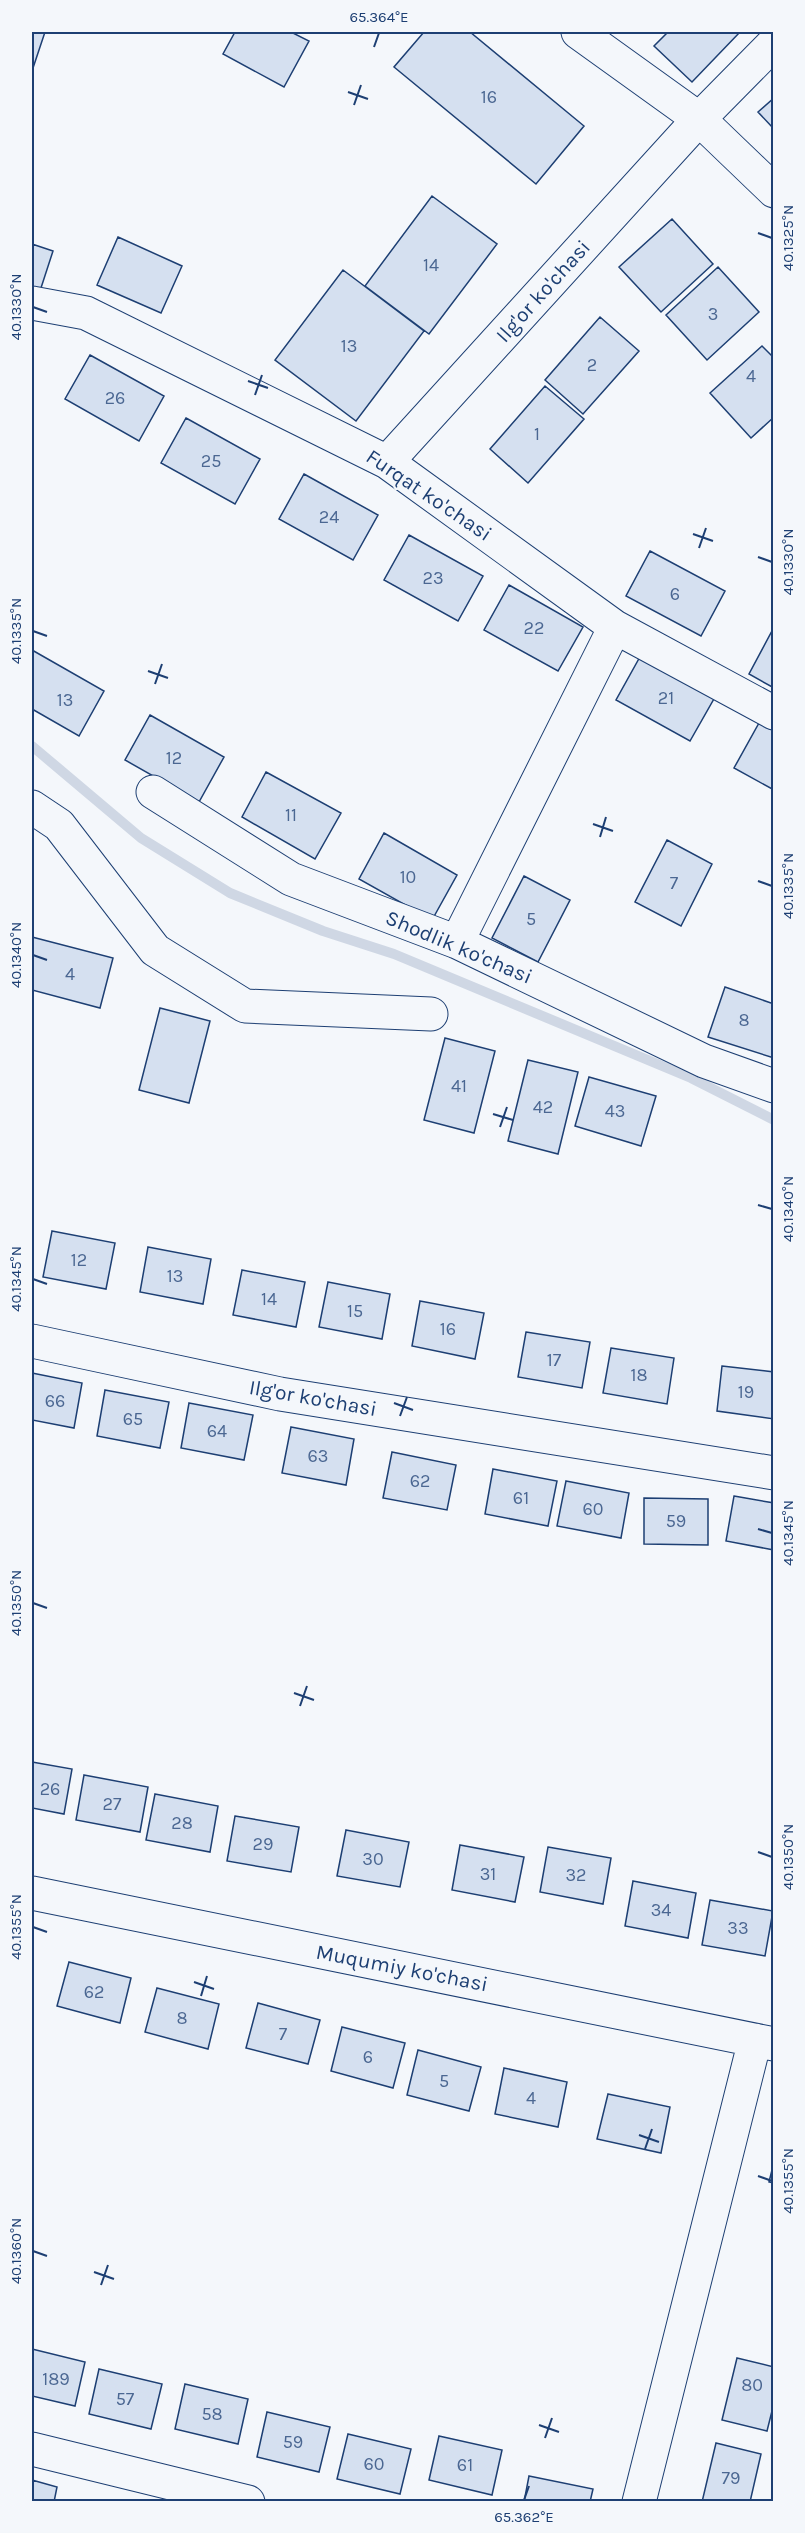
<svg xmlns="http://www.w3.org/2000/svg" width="805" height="2533" viewBox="0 0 805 2533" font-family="Karla,sans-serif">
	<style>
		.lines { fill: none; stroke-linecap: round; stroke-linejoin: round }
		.stream { stroke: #cfd7e4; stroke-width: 10 }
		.building { fill: #d5e0f0; stroke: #1d3f73; stroke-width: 1.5 }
		.minor-casing { stroke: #1d3f73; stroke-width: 35 }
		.minor { stroke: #f4f7fb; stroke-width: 33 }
		.ticks { fill: none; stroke: #1d3f73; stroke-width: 2 }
		.labels { text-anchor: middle; stroke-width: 4.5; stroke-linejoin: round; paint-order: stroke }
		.number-label { font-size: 18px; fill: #4b6792 }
		.street-label { font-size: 21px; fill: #1d3f73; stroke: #f4f7fb }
		.neatline { fill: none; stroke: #1d3f73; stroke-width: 2 }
		.ticks-label { font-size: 15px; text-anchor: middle; fill: #1d3f73 }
	</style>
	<rect width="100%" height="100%" fill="#f4f7fb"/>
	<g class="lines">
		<path class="stream" d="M32,746L141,838L230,893L323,931L394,954L691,1078L774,1120"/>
	</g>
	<path class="building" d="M32,32H45L32,71Z
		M235,32H291L309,41L284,87L223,54Z
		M424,32H470L584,126L536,184L394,67Z
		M668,32H740L692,82L654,46Z
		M774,98V129L758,112Z
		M432,196L497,244L429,334L365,286Z
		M672,219L713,264L661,312L619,267Z
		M118,237L182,266L161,313L97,285Z
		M32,244L53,251L39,294L32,292Z
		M718,267L759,312L707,360L666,315Z
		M343,270L424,331L356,421L275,360Z
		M600,317L639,351L583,414L545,380Z
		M762,346L774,358V417L751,438L710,393Z
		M90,355L164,396L139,441L65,399Z
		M545,386L584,419L528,483L490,449Z
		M186,418L260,459L235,504L161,463Z
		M304,474L378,515L353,560L279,519Z
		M409,535L483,576L458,621L384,580Z
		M650,551L725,591L701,636L626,596Z
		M509,585L583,627L558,671L484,630Z
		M773,629L774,630V688L749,674Z
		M32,650L104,691L79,736L32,709Z
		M641,655L715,697L690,741L616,700Z
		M150,715L224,757L199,802L125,760Z
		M759,723L774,731V790L734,768Z
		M266,772L341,813L315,859L242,817Z
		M384,833L457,875L432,920L359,879Z
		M667,840L712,864L681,926L635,902Z
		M524,876L570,900L538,962L492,938Z
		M32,937L113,958L100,1008L32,990Z
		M725,987L774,1004V1058L708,1037Z
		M160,1008L210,1021L189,1103L139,1090Z
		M445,1038L495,1051L474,1133L424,1120Z
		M528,1060L578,1072L558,1154L508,1141Z
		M589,1077L656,1096L641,1146L575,1126Z
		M52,1231L115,1243L106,1289L43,1277Z
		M148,1247L211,1259L203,1304L140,1292Z
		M242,1270L305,1282L296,1327L233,1315Z
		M328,1282L390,1294L382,1339L319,1327Z
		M420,1301L484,1313L475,1359L412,1346Z
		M526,1332L590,1342L582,1388L518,1377Z
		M611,1348L674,1358L667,1404L603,1393Z
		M722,1366L774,1372V1419L717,1411Z
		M32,1373L82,1383L74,1428L32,1420Z
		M105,1390L169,1402L160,1448L97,1436Z
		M189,1403L253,1415L244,1460L181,1448Z
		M291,1427L354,1439L346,1485L282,1473Z
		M392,1452L456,1465L447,1510L383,1498Z
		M493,1469L557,1481L548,1526L485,1514Z
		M566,1481L629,1493L621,1538L557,1526Z
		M734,1496L774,1503V1550L726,1541Z
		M644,1498L708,1499V1545L644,1544Z
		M32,1762L72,1769L64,1814L32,1808Z
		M84,1775L148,1787L140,1832L76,1820Z
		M155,1794L218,1806L210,1852L146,1840Z
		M235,1816L299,1827L291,1872L227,1861Z
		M346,1830L409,1842L400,1887L337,1876Z
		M460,1845L524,1857L515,1902L452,1890Z
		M548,1847L611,1858L603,1904L540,1892Z
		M633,1881L696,1893L688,1938L625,1926Z
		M710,1900L773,1911L765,1956L702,1945Z
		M69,1962L131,1978L120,2023L57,2006Z
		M157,1988L219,2004L208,2049L145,2032Z
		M258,2003L320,2020L308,2064L246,2048Z
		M342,2027L405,2043L393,2088L331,2071Z
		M418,2050L481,2067L469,2111L407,2095Z
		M504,2068L567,2082L558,2127L495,2114Z
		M608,2094L670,2107L661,2153L597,2139Z
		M774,2162V2183L769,2182Z
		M32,2349L85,2362L75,2406L32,2396Z
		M737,2358L774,2367V2403L767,2431L722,2420Z
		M99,2369L162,2384L151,2429L89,2414Z
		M185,2384L248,2399L238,2444L175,2429Z
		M267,2412L330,2427L319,2472L257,2457Z
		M348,2434L411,2449L400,2494L337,2479Z
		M439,2436L502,2450L492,2495L429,2480Z
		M716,2443L761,2454L750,2502H702Z
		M529,2476L593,2489L590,2502H524Z
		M32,2480L57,2487L54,2502H32Z"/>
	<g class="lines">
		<g class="minor-casing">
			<path id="minor" d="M578,32L699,119L774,191
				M32,303L86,313L387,462L615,627L774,713
				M387,462L699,119L774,43
				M153,792L291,879L457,942L704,1061L774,1086
				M32,807L59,825L155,950L245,1006L431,1014
				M457,942L615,627
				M32,1341L280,1394L774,1473
				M32,1893L774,2044
				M32,2449L248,2502
				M639,2502L755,2040"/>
		</g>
		<use href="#minor" class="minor"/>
	</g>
	<path class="ticks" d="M374,47L379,33M348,92L368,99M354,105L361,85M758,233L772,238M33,307L47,312M248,381L268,388M255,395L262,375M693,534L713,541M699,548L706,528M758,557L772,562M33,631L47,636M148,671L168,678M155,684L162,664M593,824L613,831M600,837L606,817M758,881L772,886M33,955L47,960M493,1114L513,1120M500,1127L507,1107M758,1205L772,1209M33,1279L47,1284M394,1403L413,1410M400,1416L407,1397M758,1529L772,1533M33,1603L47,1608M294,1693L314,1700M300,1706L307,1686M758,1852L772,1857M33,1927L47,1932M194,1982L214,1989M201,1996L207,1976M639,2135L659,2142M645,2149L652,2129M758,2176L772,2181M33,2251L47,2256M94,2272L114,2279M101,2285L108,2265M539,2425L559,2432M545,2438L552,2418M524,2500L529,2486"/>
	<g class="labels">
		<g class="number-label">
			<text x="489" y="103">16</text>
			<text x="431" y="271">14</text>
			<text x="713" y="320">3</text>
			<text x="349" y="352">13</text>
			<text x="592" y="371">2</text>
			<text x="751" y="382">4</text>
			<text x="115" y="404">26</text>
			<text x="537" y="440">1</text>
			<text x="211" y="467">25</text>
			<text x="329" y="523">24</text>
			<text x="433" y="584">23</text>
			<text x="675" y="600">6</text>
			<text x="534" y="634">22</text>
			<text x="666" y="704">21</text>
			<text x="65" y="706">13</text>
			<text x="174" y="764">12</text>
			<text x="291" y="821">11</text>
			<text x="408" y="883">10</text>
			<text x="674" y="889">7</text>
			<text x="531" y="925">5</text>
			<text x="70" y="980">4</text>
			<text x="744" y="1026">8</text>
			<text x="459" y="1092">41</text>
			<text x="543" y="1113">42</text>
			<text x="615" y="1117">43</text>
			<text x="79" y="1266">12</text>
			<text x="175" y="1282">13</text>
			<text x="269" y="1305">14</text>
			<text x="355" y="1317">15</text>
			<text x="448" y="1335">16</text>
			<text x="554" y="1366">17</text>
			<text x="639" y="1381">18</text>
			<text x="746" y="1398">19</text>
			<text x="55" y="1407">66</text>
			<text x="133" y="1425">65</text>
			<text x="217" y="1437">64</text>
			<text x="318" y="1462">63</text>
			<text x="420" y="1487">62</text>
			<text x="521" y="1504">61</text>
			<text x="593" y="1515">60</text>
			<text x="676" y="1527">59</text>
			<text x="50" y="1795">26</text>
			<text x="112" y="1810">27</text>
			<text x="182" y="1829">28</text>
			<text x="263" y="1850">29</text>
			<text x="373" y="1865">30</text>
			<text x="488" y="1880">31</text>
			<text x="576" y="1881">32</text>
			<text x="661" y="1916">34</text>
			<text x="738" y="1934">33</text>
			<text x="94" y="1998">62</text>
			<text x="182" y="2024">8</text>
			<text x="283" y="2040">7</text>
			<text x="368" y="2063">6</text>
			<text x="444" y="2087">5</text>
			<text x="531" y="2104">4</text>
			<text x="56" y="2385">189</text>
			<text x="752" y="2391">80</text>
			<text x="125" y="2405">57</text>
			<text x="212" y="2420">58</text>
			<text x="293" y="2448">59</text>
			<text x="374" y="2470">60</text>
			<text x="465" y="2471">61</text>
			<text x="731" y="2484">79</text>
		</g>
		<g class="street-label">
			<text transform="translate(543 291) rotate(-48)" y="7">Ilg'or ko'chasi</text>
			<text transform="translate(429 495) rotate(34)" y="7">Furqat ko'chasi</text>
			<text transform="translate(459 947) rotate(23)" y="7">Shodlik ko'chasi</text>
			<text transform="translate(313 1398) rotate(10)" y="7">Ilg'or ko'chasi</text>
			<text transform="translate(402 1968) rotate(11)" y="7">Muqumiy ko'chasi</text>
		</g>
	</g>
	<rect width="805" height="2533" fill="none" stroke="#f4f7fb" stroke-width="66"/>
	<rect x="33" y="33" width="739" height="2467" class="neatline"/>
	<g class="ticks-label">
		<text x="379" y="22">65.364°E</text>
		<text transform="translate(788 238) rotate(-90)" y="5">40.1325°N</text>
		<text transform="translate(16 307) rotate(-90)" y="5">40.1330°N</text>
		<text transform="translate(788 562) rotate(-90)" y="5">40.1330°N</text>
		<text transform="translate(16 631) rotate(-90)" y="5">40.1335°N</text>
		<text transform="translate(788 886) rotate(-90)" y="5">40.1335°N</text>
		<text transform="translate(16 955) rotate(-90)" y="5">40.1340°N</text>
		<text transform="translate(788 1209) rotate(-90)" y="5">40.1340°N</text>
		<text transform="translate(16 1279) rotate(-90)" y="5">40.1345°N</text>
		<text transform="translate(788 1533) rotate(-90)" y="5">40.1345°N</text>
		<text transform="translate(16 1603) rotate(-90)" y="5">40.1350°N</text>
		<text transform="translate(788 1857) rotate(-90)" y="5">40.1350°N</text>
		<text transform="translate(16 1927) rotate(-90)" y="5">40.1355°N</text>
		<text transform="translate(788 2181) rotate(-90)" y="5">40.1355°N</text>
		<text transform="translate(16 2251) rotate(-90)" y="5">40.1360°N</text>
		<text x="524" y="2522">65.362°E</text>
	</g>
</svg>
